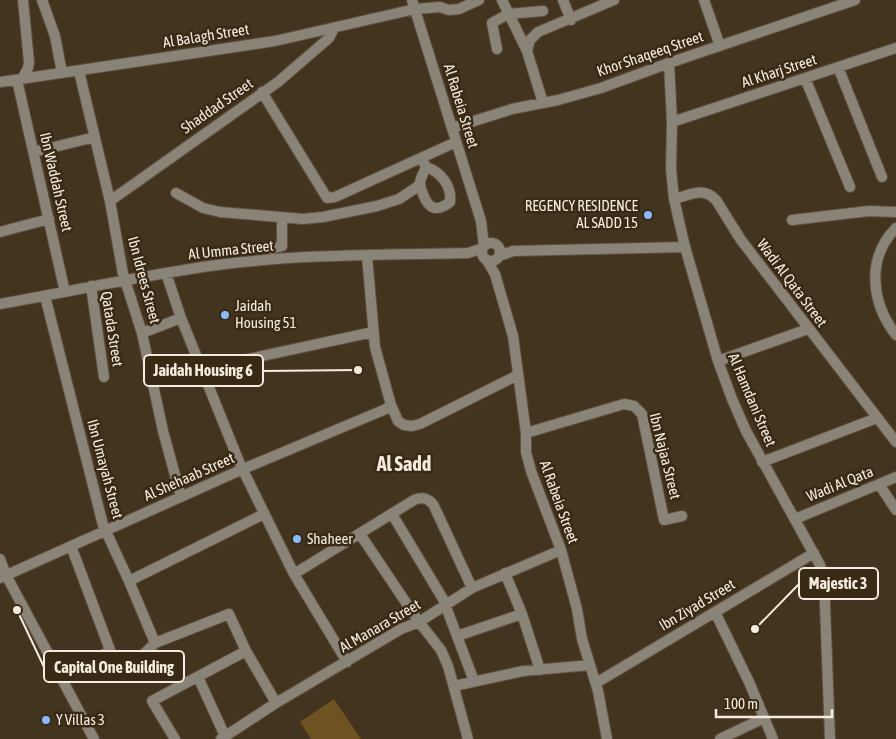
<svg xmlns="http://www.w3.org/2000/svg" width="896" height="739" viewBox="0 0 896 739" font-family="'Asap Condensed',sans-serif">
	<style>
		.pitch { fill: #6f5221 }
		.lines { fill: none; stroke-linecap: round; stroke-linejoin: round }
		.minor-casing { stroke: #5f513d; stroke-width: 12 }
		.minor { stroke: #8a8378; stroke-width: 10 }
		.poi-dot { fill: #8cb9fc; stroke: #382a14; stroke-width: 2 }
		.labels { text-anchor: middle; stroke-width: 5; stroke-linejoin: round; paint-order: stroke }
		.street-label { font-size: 15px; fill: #f5ecdf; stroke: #382a14 }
		.poi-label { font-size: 15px; fill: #f5ecdf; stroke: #382a14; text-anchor: start }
		.district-label { font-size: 20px; font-weight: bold; fill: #f5ecdf; stroke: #382a14 }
		.leader { fill: none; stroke: #f5ecdf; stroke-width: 2 }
		.callout-dot { fill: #f5ecdf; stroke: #382a14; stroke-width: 2 }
		.callout { fill: #382a14; stroke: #f5ecdf; stroke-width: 2 }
		.callout-label { font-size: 16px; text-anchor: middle; font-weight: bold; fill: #f5ecdf }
	</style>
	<rect width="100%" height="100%" fill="#42341e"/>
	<path class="pitch" d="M334,699L361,739H311L300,722Z"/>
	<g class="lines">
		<g class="minor-casing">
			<path id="minor" d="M42,0L55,36L62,73
				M412,0L481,221L484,246
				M502,0L527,51
				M563,0L571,20
				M704,0L720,46
				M497,49L492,23L508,14L543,11
				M669,63L672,122L671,169L674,199L685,247L718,361L732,399L746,431L820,565L824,578L830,739
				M838,67L882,177
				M79,71L110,201L123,274L142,333L163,431L181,497
				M805,78L850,187
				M22,79L28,68L29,62L23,0
				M17,80L65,292
				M0,82L275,41L415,9L440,7L449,10L459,9L479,0
				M262,92L327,198L335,197L456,142
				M543,103L527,51L530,40L538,32L614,0
				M672,122L896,48
				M452,128L512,109L558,100L601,88L669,63L855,0
				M34,152L95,137
				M421,158L426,167C441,172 452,186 450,202C437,212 429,210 423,194C421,190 420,187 420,182C421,177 424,172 426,167
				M176,193L203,208L220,212L303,219L323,217L377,206L399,199L420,185
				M674,199C690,195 703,186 716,200L741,240L896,442
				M110,201L278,82L329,38L334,28
				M792,220L869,211L896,212
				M896,228C866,258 871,303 896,335
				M0,232L49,219
				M482 252a9 9 0 1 1 18 0a9 9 0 1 1-18 0Z
				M271,249L282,246V218
				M367,256L375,347L391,405L398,421L404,425L412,426L420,424L518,375
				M499,256L513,251L685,247
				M486,259L495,274L513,336L526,433V452L531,471L561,550L577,609L582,639L598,691L607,739
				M166,273L181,318L240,464L294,574L347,662
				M91,286L104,377
				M45,296L103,525L129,581L155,643
				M0,304C73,291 144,275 217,265C300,254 385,255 468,253L483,248
				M142,333L181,318
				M718,361L808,329
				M202,369L373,332
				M526,433L624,404L634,406L642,414L664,520L682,516
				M762,462L877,418
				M879,484L896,510
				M392,514L443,599L474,681
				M795,519L896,477
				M360,534L419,622L441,650L448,666L468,739
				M71,546L116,666L131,663L141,657L155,643L229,614L246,651L276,703
				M0,559L6,575L94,739
				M505,573L522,614L540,670
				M294,574L414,500C423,496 430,499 434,506L472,588
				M0,578L243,469L386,409L391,405
				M129,581L264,514
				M715,612L749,682L773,739
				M457,636L522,614
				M61,676L110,651
				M198,677L225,736
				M596,683L814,553
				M454,686L523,671L590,665
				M175,739L152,701L246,651
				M221,739L276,703L401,629L419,622L472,588L561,550
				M720,739L764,718"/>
		</g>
		<use href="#minor" class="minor"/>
	</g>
	<g class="poi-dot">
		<circle cx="648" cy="215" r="5"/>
		<circle cx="225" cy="315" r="5"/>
		<circle cx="297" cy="539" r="5"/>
		<circle cx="46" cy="720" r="5"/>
	</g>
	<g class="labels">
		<g class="street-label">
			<text transform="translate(206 36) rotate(-9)" y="5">Al Balagh Street</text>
			<text transform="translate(650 54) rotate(-19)" y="5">Khor Shaqeeq Street</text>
			<text transform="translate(779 71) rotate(-18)" y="5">Al Kharj Street</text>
			<text transform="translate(217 106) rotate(-35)" y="5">Shaddad Street</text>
			<text transform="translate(461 106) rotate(73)" y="5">Al Rabeia Street</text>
			<text transform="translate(56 182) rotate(77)" y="5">Ibn Waddah Street</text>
			<text transform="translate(231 250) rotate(-6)" y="5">Al Umma Street</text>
			<text transform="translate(144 280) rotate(75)" y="5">Ibn Idrees Street</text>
			<text transform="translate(792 283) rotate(53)" y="5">Wadi Al Qata Street</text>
			<text transform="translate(112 329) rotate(81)" y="5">Qatada Street</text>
			<text transform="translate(752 400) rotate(67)" y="5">Al Hamdani Street</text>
			<text transform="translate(665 456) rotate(76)" y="5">Ibn Najaa Street</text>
			<text transform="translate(105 469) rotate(75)" y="5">Ibn Umayah Street</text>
			<text transform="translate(189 477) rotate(-24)" y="5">Al Shehaab Street</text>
			<text transform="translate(840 484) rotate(-22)" y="5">Wadi Al Qata</text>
			<text transform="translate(559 502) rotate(70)" y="5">Al Rabeia Street</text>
			<text transform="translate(697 605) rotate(-31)" y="5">Ibn Ziyad Street</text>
			<text transform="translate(380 626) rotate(-30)" y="5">Al Manara Street</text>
		</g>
		<g class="poi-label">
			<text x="638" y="211" text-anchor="end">REGENCY RESIDENCE<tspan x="638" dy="17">AL SADD 15</tspan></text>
			<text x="235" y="311">Jaidah<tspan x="235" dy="17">Housing 51</tspan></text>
			<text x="307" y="544">Shaheer</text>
			<text x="56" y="725">Y Villas 3</text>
		</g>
		<g class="district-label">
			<text x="404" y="471">Al Sadd</text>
		</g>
	</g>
	<path class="leader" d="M358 370L263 371M755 629L799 584M17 610L44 667"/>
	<g class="callout-dot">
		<circle cx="358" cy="370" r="5"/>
		<circle cx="755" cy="629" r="5"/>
		<circle cx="17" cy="610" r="5"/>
	</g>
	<g class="callout">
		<rect x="144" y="355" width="119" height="31" rx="5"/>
		<rect x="799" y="568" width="79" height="31" rx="5"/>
		<rect x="44" y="651" width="140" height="31" rx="5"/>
	</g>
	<g class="callout-label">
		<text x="203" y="376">Jaidah Housing 6</text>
		<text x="838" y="589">Majestic 3</text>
		<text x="114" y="673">Capital One Building</text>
	</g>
	<path d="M716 709v8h116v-8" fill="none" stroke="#f5ecdf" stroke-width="2.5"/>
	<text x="724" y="709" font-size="15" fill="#f5ecdf" stroke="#382a14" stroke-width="4" paint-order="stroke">100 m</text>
</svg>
